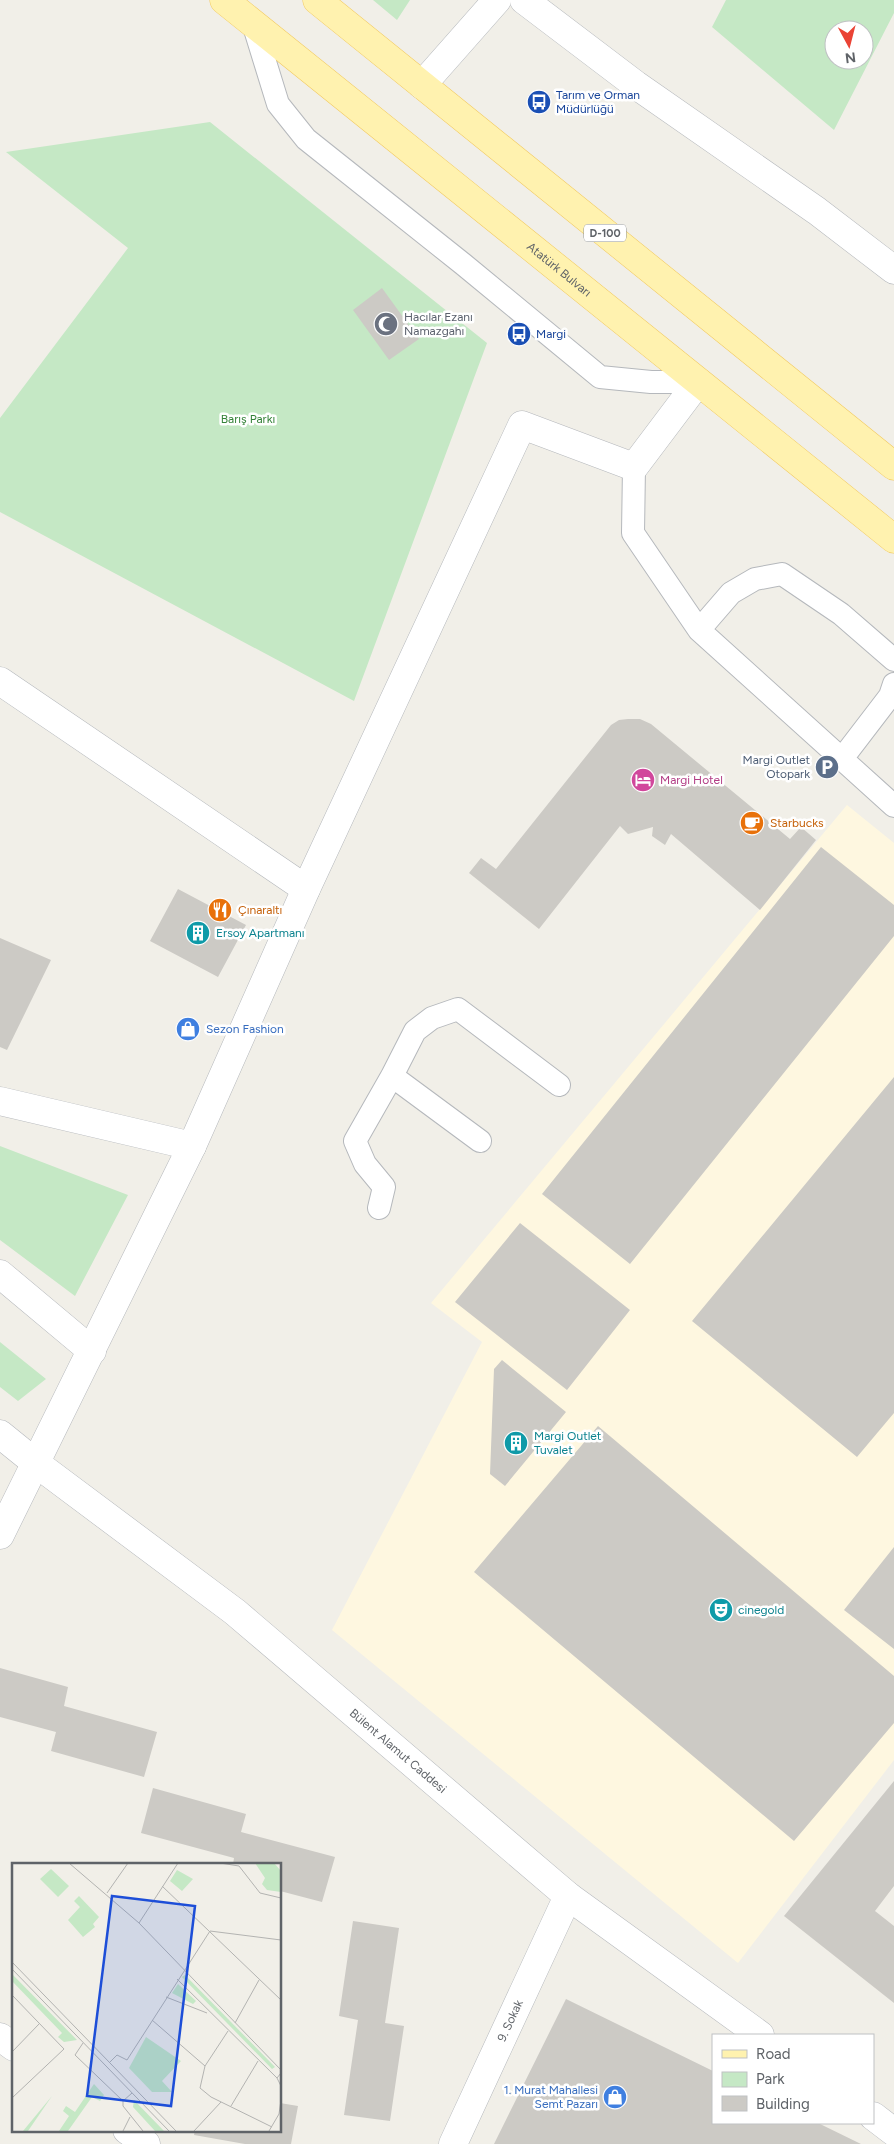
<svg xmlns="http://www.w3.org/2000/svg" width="894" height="2144" viewBox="0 0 894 2144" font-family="Figtree,sans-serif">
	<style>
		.commercial { fill: #fef7e0 }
		.green { fill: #c5e8c5; fill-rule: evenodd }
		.building { fill: #cccac5 }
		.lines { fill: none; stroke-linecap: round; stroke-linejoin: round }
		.service-casing { stroke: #b5b8bc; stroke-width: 24 }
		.minor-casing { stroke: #b5b8bc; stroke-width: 29 }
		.tertiary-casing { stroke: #b5b8bc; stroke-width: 29 }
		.primary-casing { stroke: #f2c960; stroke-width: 29 }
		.service { stroke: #fff; stroke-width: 22 }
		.minor { stroke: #fff; stroke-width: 28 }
		.tertiary { stroke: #fff; stroke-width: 28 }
		.primary { stroke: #fff2af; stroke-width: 28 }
		.labels { text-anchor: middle; stroke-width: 5; stroke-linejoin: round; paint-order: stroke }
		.shield { fill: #fff; stroke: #8f9295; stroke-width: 1 }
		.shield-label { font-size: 11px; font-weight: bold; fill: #5f6368 }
		.transit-label { font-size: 12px; fill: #164399; stroke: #fff; text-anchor: start }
		.street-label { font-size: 12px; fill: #5f6368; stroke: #fff }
		.worship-label { font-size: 12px; fill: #5b616d; stroke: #fff; text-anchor: start }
		.park-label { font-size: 12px; fill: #348238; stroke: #fff }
		.service-label { font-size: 12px; fill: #4e5e75; stroke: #fff; text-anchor: end }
		.hotel-label { font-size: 12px; fill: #b23c85; stroke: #fff; text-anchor: start }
		.food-label { font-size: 12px; fill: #c56008; stroke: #fff; text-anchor: start }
		.culture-label { font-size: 12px; fill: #0d838f; stroke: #fff; text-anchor: start }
		.shop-label { font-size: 12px; fill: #366cbe; stroke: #fff; text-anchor: start }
		.inset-road { fill: none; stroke: #b3b3b1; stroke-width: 1 }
		.view { fill: #1d4ed8; fill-opacity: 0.15; stroke: #1d4ed8; stroke-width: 2.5 }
		.inset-edge { fill: none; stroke: #5f6368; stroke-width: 2.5 }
	</style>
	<rect width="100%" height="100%" fill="#f1efe8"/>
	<path class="commercial" d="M847,805L894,843V1760L738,1963L332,1630L482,1342L431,1303Z"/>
	<path class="green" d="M373,0H410L397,20Z
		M726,0H894V13L834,130L712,27ZM834,30H864V60H834Z
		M210,122L487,343L354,701L0,512V418L128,248L6,152Z
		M0,1146L128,1195L75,1296L0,1240Z
		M0,1342L46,1379L18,1401L0,1387Z"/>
	<path class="building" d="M382,288L419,339L389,360L353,310Z
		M628,719H640L651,724L790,839L801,827L816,840L760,910L671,834L665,845L652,836L653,827L628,834L620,826L539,929L469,873L481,858L496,869L611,725L619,720Z
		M821,847L894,905V936L630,1264L542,1194Z
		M178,889L246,925L218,977L150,941Z
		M0,938L51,960L7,1050L0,1047Z
		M894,1077V1413L857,1457L692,1321Z
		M520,1223L630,1310L567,1390L455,1302Z
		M502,1360L566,1412L505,1486L490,1474L494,1369Z
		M598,1426L894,1676V1723L794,1841L474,1572Z
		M894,1547V1649L844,1610Z
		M0,1668L68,1687L64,1706L157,1732L144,1777L51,1751L56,1732L0,1717Z
		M894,1781V1886L875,1911L894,1926V2003L784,1916Z
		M153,1788L246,1814L241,1832L335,1857L322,1902L280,1891V1864H233L234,1858L141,1833Z
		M353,1921L399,1928L385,2023L404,2026L390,2121L344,2115L358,2020L339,2016Z
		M566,1999L713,2071V2123H818L861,2144H494Z
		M280,2103L298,2106L291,2144H245L194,2135L195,2130H280Z"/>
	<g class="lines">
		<g class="service-casing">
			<path id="service" d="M253,23L278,104L306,139L463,264L600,377L651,382H698
				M634,467L633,533L699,630L894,806
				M699,630L731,593L755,579L782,574L841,614L894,660
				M841,760L890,696L894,684
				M392,1076L480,1141
				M379,1208L384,1187L365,1164L355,1141L392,1076L415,1031L432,1018L458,1009L559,1085"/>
		</g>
		<g class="minor-casing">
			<g id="minor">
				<path d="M524,0L636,85L817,211L894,270"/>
				<path d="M422,85L497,0"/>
				<path d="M0,681L306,889"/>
				<path d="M0,1101L192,1146"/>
				<path d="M0,1535L192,1146L306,889L522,425L634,467L698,382"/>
				<path d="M0,2037L14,2047"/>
				<path d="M127,2130L146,2144"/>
				<path id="s1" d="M453,2144L568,1896"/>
			</g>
		</g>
		<g class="tertiary-casing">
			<g id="tertiary">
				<path d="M0,1274L92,1351"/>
				<path id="s2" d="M0,1434L37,1464L235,1612L568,1896L760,2035"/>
				<path d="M873,2116L894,2132"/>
			</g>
		</g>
		<g class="primary-casing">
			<g id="primary">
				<path id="s3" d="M224,0L894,539"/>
				<path d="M317,0L894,466"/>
			</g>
		</g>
		<use href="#service" class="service"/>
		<use href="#minor" class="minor"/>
		<use href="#tertiary" class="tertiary"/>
		<use href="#primary" class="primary"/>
	</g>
	<defs>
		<g id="bus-disc" transform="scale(1.25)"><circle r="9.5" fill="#1a4fb4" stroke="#fff"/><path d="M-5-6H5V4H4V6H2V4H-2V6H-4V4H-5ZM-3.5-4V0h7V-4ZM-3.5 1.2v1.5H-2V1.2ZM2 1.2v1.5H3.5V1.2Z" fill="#fff"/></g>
		<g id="mosque-disc" transform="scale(1.25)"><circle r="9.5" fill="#6b7280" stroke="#fff"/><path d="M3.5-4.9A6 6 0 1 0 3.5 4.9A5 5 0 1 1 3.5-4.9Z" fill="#fff"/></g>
		<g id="parking-disc" transform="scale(1.25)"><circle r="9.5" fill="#5c6f8a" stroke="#fff"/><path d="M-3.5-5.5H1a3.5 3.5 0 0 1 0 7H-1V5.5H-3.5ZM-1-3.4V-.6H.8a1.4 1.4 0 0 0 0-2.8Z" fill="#fff"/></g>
		<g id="hotel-disc" transform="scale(1.25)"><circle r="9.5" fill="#d1479c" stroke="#fff"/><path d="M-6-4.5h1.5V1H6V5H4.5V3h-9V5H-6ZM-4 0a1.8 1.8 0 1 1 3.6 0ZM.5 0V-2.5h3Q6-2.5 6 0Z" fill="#fff"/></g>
		<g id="cafe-disc" transform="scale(1.25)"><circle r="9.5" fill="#e8710a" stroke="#fff"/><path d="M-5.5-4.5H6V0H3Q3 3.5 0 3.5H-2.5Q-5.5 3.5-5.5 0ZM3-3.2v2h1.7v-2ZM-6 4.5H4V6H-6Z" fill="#fff"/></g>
		<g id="restaurant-disc" transform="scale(1.25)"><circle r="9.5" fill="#e8710a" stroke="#fff"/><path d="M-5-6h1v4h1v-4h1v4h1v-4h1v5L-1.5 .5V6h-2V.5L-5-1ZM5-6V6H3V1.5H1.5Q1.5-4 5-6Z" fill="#fff"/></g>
		<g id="building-disc" transform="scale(1.25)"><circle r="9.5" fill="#0f9aa8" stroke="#fff"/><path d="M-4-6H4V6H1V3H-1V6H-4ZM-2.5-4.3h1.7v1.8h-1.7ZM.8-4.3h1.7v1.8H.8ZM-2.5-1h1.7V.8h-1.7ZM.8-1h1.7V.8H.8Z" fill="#fff"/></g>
		<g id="shop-disc" transform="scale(1.25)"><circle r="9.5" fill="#3f7fe0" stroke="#fff"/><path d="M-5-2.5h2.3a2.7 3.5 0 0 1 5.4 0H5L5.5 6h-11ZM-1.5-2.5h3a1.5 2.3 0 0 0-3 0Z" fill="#fff"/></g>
		<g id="theatre-disc" transform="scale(1.25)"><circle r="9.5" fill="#0f9aa8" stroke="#fff"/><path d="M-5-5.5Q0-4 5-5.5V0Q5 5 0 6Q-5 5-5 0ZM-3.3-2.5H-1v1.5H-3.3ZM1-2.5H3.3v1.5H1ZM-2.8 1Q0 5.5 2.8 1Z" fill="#fff"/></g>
	</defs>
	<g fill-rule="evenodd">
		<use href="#bus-disc" x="539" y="102"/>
		<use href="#mosque-disc" x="386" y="324"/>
		<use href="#bus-disc" x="519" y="334"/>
		<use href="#parking-disc" x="827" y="767"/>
		<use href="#hotel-disc" x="643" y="780"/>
		<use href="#cafe-disc" x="752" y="823"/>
		<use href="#restaurant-disc" x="220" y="910"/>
		<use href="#building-disc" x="198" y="933"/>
		<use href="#shop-disc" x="188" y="1029"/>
		<use href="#building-disc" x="516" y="1443"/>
		<use href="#theatre-disc" x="721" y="1610"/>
		<use href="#shop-disc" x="615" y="2097"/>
	</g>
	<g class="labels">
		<rect class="shield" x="584" y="224.5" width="42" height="17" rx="4"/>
		<g class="shield-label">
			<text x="605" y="237">D-100</text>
		</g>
		<g class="transit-label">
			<text x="556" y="99">Tarım ve Orman<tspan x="556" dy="14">Müdürlüğü</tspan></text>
			<text x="536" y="338">Margi</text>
		</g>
		<g class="street-label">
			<text dy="4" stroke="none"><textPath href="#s3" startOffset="430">Atatürk Bulvarı</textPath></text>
			<text dy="4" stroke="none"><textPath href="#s2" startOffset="509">Bülent Alamut Caddesi</textPath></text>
			<text dy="4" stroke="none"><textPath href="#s1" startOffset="136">9. Sokak</textPath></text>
		</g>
		<g class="worship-label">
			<text x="404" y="321">Hacılar Ezanı<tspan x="404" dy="14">Namazgahı</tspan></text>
		</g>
		<g class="park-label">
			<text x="248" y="423">Barış Parkı</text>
		</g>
		<g class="service-label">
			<text x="810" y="764">Margi Outlet<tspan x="810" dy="14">Otopark</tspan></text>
		</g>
		<g class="hotel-label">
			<text x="660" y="784">Margi Hotel</text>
		</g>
		<g class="food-label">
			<text x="770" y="827">Starbucks</text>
			<text x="238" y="914">Çınaraltı</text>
		</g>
		<g class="culture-label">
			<text x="216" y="937">Ersoy Apartmanı</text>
			<text x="534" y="1440">Margi Outlet<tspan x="534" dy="14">Tuvalet</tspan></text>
			<text x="738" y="1614">cinegold</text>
		</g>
		<g class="shop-label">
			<text x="206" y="1033">Sezon Fashion</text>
			<text x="598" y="2094" text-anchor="end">1. Murat Mahallesi<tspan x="598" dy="14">Semt Pazarı</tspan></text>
		</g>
	</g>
	<g transform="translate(12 1863)">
		<rect width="269" height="269" fill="#f1efe8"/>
		<path d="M243,0H262L269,8V29L255,27L250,21L253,15ZM39,6L57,23L46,34L28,16ZM165,7L181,16L170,28L158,18ZM67,33L87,54L81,61L83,64L71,74L56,57L68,44L62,38ZM0,111L65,177L52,179L46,174L50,170L0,118ZM173,112L263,204L260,206L170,114ZM166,121L184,138L181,141L160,130ZM134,174L169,198L150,218L160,229H140L117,205ZM82,221L92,232L88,238L80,234L56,268H47L57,253L51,248L54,243L63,249ZM40,233L16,268H11ZM122,237L152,268H143L121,244Z" fill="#c5e8c5"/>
		<path class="inset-road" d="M57,0L127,60L269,207M208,0L227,3L248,30L269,35M150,23L269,137M95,30L116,0M127,60L166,0M0,99L164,268M0,106L157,268M165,116L265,215M0,132L52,186L0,235M154,134L195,150M140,157L193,203M223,160L247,117M216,168L193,203L188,225L199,234L260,264M71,180L63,192L111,238M0,189L27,161M98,199L105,192L115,197L198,68L269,77M269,210L265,215L269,223M120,230L111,238V243L131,268M219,243L246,198M111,268L118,254M182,268L209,239M257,268L267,251L269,237"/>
		<path class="view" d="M100,33L183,43L159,243L75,233Z"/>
		<rect width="269" height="269" class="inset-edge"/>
	</g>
	<rect x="712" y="2034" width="162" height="90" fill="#ffffff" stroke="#bfc1c3"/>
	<rect x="722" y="2050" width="25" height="8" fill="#fff2af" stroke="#bfc1c3"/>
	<text x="756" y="2059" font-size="15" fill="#5f6368">Road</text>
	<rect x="722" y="2072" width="25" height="15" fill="#c5e8c5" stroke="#bfc1c3"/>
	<text x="756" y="2084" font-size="15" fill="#5f6368">Park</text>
	<rect x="722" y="2096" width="25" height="15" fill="#cccac5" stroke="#bfc1c3"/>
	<text x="756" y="2109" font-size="15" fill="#5f6368">Building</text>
	<g transform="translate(849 45) rotate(173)"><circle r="24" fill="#ffffff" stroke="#bfc1c3"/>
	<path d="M0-4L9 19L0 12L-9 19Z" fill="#ea4335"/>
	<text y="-8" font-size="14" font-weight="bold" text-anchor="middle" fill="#5f6368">N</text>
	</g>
</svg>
